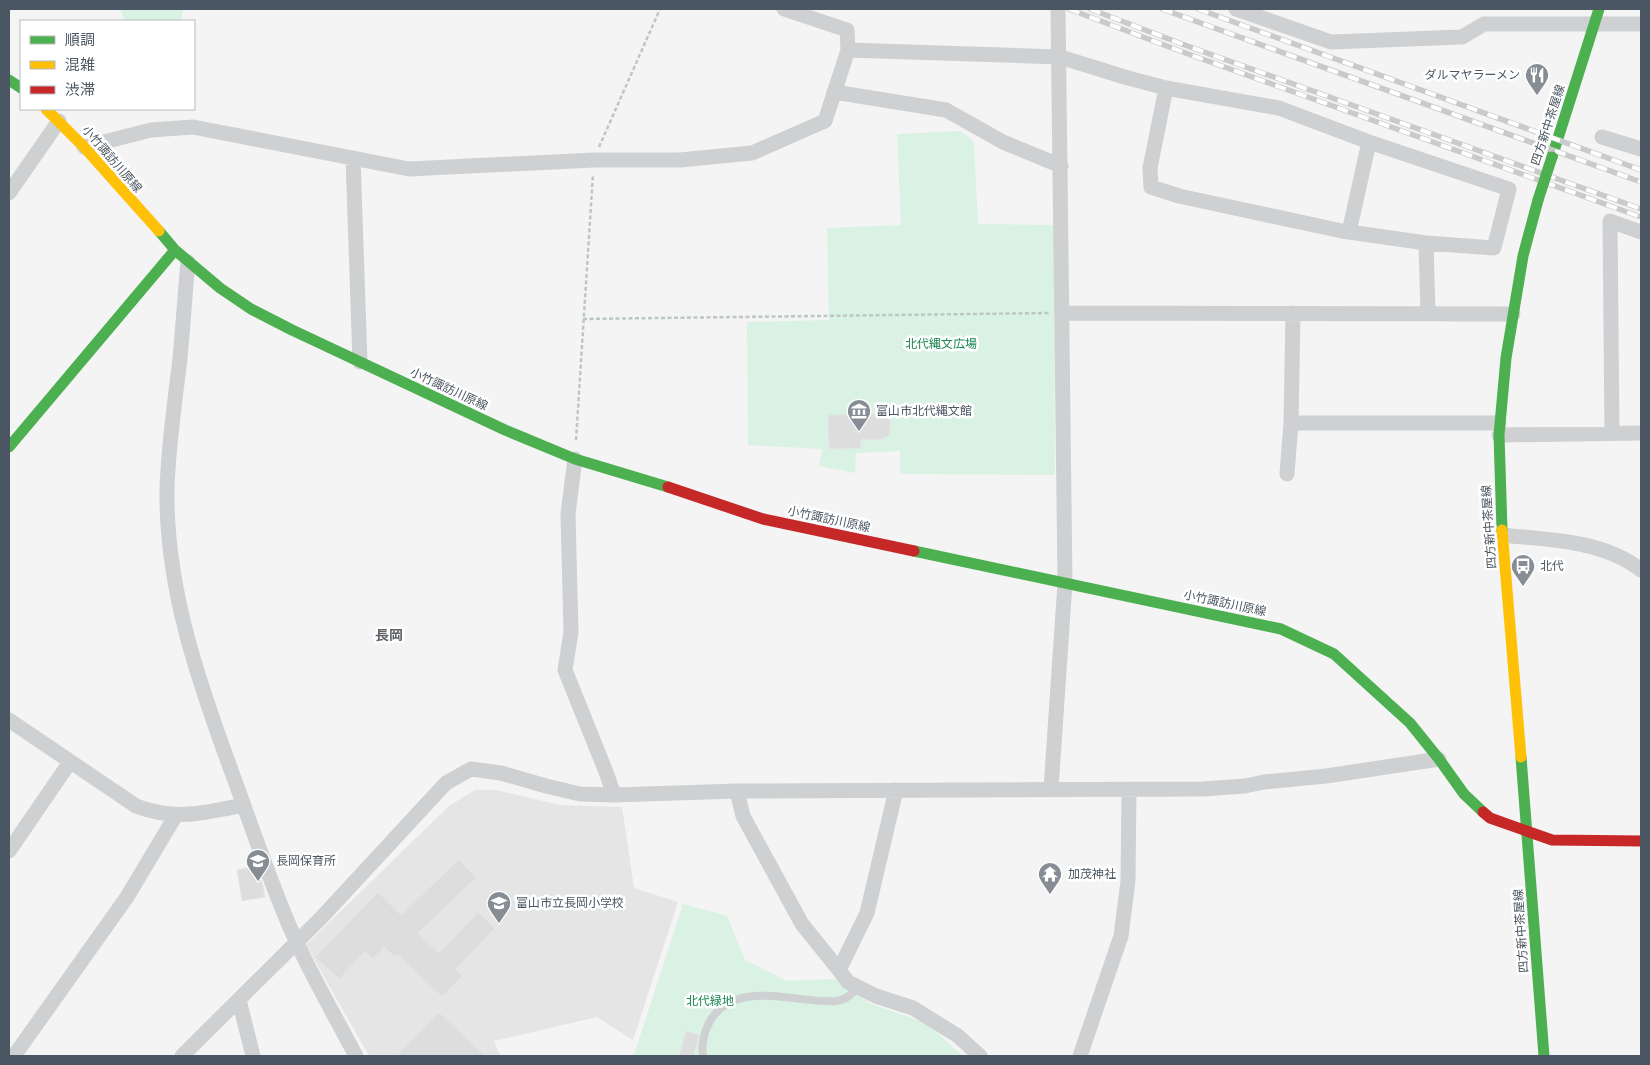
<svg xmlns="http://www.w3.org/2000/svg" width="1650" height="1065" viewBox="0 0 1650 1065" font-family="'Noto Sans','Noto Sans JP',sans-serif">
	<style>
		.education { fill: #e6e5e6 }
		.green { fill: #d9f2e3 }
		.building { fill: #ddddde; stroke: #e5e6e7 }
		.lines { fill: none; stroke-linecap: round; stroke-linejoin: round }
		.path { stroke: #bcc7c4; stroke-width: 2.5; stroke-dasharray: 4 2.5; stroke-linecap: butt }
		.lane { stroke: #ced0d2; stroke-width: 8 }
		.street { stroke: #ced0d2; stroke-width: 15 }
		.fast { stroke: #4caf50; stroke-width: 11 }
		.slow { stroke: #ffc107; stroke-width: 11 }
		.jam { stroke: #c62828; stroke-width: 11 }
		.rail-casing { stroke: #c9cacc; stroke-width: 5.5 }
		.rail { stroke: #fff; stroke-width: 4; stroke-dasharray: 11; stroke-linecap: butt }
		.fast-bridge { stroke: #4caf50; stroke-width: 11 }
		.labels { text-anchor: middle; stroke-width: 5; stroke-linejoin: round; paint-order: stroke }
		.poi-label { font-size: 12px; fill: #4a5661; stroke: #fff; text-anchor: start }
		.street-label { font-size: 12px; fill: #4a5661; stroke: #fff }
		.park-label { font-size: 12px; fill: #17864f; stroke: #fff }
		.neighbourhood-label { font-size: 14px; font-weight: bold; fill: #5f6368; stroke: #fff }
	</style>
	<rect width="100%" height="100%" fill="#f4f4f4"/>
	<path class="education" d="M475,790H496L560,805L622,807L634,888L678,902L633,1040L597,1017L494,1041L500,1056H369L306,945L449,806Z"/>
	<path class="green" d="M120,9H183L181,21H125Z
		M961,131L974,142L978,224L1054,225L1055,475L900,474V451L856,453L855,473L819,466L822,449L748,445L747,322L829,320L827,228L901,225L897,134Z
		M683,904L727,916L745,960L787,981L835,979L871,1004L926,1023L963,1056H636L634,1055Z"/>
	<path class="building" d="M882,414L888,417L891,422L889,435L883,439L861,440V448L829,449L828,415Z
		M459,859L476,878L418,933L439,953L478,912L495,928L456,969L463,976L442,997L397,954L394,957L384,947L373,959L365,952L339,979L315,957L378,892L401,915Z
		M256,866L263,886L265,897L242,901L237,870Z
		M439,1012L485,1056H396Z
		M686,1031L699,1035L698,1040L693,1056H679Z"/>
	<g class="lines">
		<path class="path" d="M599,147L660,9
			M583,319L1049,313
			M576,440L593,174"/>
		<path class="lane" d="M703,1056C701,1046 704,1032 709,1023C733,977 796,1004 836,1001C846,1000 852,994 858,987"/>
		<path class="street" d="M1236,9L1331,42L1462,37L1484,24H1641
			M848,50L1060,57L1128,78L1166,88L1150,168L1151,187L1179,196L1342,231L1426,243L1494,248L1509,189L1369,142L1279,108L1166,88
			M834,92L946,110L1003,142L1061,166
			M1602,137L1641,149
			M84,147L151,130L193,127L409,169L594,160H680L752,153L825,121L848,50L847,30L784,9
			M353,158L360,362
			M9,193L59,121
			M1349,232L1369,142
			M1426,243L1428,314
			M188,262C185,294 183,326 180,358C175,402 168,446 167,491C166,588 198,680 231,770C252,827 271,886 296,941C314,980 336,1018 356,1056
			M1063,313L1513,314
			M1291,423H1499
			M1612,433L1610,221L1641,232
			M1499,435L1641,433
			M575,459L568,514L571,632L565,670L606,772L614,795
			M1287,474L1291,423L1293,313
			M1502,535C1549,540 1603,540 1641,570
			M9,720L136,806C175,821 204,813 243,805
			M1051,789L1065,583L1058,9
			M737,791L743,816L802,924L835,965L848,982L876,996L913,1008L958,1036L980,1056
			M9,851L70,762
			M839,970L867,913L896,790
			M239,1000L253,1056
			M14,1056L127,897L176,815
			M182,1056L321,918L446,783L471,769L501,773L546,786L580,794L614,795L737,791L1203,789L1245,786L1264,782L1326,776L1439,759
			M1080,1056L1121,936L1128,881L1129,790"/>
		<path class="fast" d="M9,80L21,88
			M1552,157L1599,9
			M159,231L175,250L220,288L251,309L292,330L505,430L575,459L668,487
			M9,447L175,250
			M1502,530L1499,435L1506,358L1523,256L1538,200
			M914,551L1281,629L1334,654L1410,723L1439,759L1464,794L1483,812
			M1521,757L1544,1056"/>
		<path class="slow" d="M46,109L84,147L159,231
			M1502,530L1521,757"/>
		<path class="jam" d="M668,487L763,519L914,551
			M1483,812L1490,818L1552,840L1641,841"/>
		<g class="rail-casing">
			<path id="rail" d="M1069,9L1180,51L1641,217
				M1090,9L1182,44L1641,209
				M1162,9L1641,182
				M1198,9L1641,170"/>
		</g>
		<use href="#rail" class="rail"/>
		<path class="fast-bridge" d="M1538,200L1552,157"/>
	</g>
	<defs>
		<g id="restaurant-pin" transform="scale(1.25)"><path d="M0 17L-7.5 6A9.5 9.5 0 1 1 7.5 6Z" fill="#868d94" stroke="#fff"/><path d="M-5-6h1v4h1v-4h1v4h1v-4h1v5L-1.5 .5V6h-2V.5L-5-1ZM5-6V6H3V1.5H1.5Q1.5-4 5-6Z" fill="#fff"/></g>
		<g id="museum-pin" transform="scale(1.25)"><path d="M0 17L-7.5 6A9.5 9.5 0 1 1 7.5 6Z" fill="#868d94" stroke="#fff"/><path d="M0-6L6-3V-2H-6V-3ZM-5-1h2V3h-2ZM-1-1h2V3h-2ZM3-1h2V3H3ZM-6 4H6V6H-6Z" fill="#fff"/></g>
		<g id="bus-pin" transform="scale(1.25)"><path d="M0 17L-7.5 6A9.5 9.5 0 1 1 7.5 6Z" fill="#868d94" stroke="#fff"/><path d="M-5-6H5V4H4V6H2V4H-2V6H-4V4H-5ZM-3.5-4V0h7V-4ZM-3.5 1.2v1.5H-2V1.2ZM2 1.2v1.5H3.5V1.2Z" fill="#fff"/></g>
		<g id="school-pin" transform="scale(1.25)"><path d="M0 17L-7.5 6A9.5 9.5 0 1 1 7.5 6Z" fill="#868d94" stroke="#fff"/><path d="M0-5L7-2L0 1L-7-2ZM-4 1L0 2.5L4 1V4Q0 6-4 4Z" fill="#fff"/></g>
		<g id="temple-pin" transform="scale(1.25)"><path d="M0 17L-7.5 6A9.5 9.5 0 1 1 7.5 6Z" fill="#868d94" stroke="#fff"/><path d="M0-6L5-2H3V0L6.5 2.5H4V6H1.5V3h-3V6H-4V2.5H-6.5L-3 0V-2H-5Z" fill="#fff"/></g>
	</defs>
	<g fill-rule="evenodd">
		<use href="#restaurant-pin" x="1537" y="75"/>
		<use href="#museum-pin" x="859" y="411"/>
		<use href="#bus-pin" x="1523" y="566"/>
		<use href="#school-pin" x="258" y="861"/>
		<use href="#temple-pin" x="1050" y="874"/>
		<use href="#school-pin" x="499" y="903"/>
	</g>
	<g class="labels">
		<g class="poi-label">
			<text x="1520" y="79" text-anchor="end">ダルマヤラーメン</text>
			<text x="876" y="415">富山市北代縄文館</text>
			<text x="1540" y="570">北代</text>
			<text x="276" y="865">長岡保育所</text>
			<text x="1068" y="878">加茂神社</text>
			<text x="516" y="907">富山市立長岡小学校</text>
		</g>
		<g class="street-label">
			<text transform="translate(1548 125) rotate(-72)" y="4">四方新中茶屋線</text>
			<text transform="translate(112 159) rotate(49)" y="4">小竹諏訪川原線</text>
			<text transform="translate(449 389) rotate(25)" y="4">小竹諏訪川原線</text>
			<text transform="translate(829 519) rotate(12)" y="4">小竹諏訪川原線</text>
			<text transform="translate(1489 527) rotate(-94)" y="4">四方新中茶屋線</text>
			<text transform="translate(1225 603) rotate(12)" y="4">小竹諏訪川原線</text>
			<text transform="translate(1521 931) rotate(-94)" y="4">四方新中茶屋線</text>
		</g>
		<g class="park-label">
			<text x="941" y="348">北代縄文広場</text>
			<text x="710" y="1005">北代緑地</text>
		</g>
		<g class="neighbourhood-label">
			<text x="389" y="640">長岡</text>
		</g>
	</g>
	<rect width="1650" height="1065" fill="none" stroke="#4a5661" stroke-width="20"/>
	<rect x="20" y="20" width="175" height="90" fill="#ffffff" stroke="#b7bbc0"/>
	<rect x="30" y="36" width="25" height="8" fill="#4caf50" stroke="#b7bbc0"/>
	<text x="65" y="45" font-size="15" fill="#4a5661">順調</text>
	<rect x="30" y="61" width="25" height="8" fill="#ffc107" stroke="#b7bbc0"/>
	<text x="65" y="70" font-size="15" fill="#4a5661">混雑</text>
	<rect x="30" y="86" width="25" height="8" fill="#c62828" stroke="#b7bbc0"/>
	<text x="65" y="95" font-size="15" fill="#4a5661">渋滞</text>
</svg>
